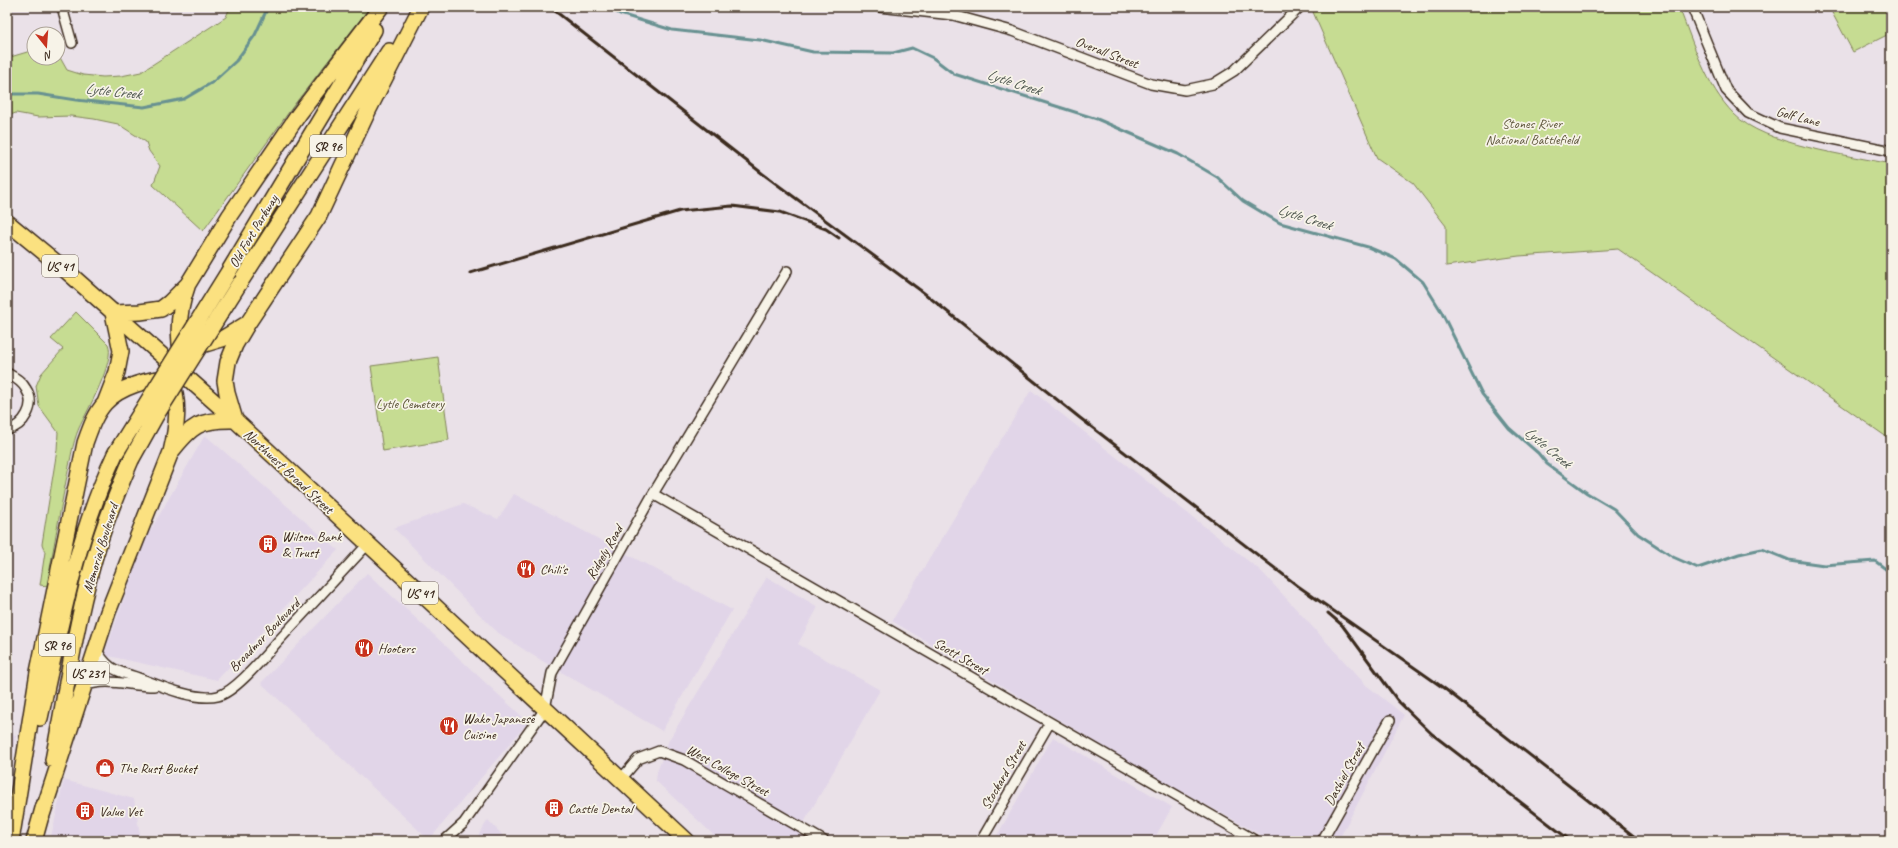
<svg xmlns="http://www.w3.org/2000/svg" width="1898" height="848" viewBox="0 0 1898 848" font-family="Caveat,sans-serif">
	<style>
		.built { fill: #e1d5e8 }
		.green { fill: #c6dc92; stroke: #808358 }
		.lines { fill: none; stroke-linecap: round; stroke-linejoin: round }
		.stream { stroke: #679191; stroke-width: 3 }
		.minor-casing { stroke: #3b2a1e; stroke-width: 12 }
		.primary-casing { stroke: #3b2a1e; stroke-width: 18 }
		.minor { stroke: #f7f3e8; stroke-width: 9 }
		.primary { stroke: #fbe180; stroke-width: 15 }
		.rail { stroke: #3b2a1e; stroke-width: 3 }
		.primary-bridge-casing { stroke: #3b2a1e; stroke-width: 18; stroke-linecap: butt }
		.primary-bridge { stroke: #fbe180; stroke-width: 15 }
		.labels { text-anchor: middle; stroke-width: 3.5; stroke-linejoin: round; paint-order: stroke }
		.shield { fill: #f7f3e8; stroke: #73665b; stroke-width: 1 }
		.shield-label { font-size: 13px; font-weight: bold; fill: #3b2a1e }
		.street-label { font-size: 14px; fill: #3b2a1e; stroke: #f7f3e8 }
		.park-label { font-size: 14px; fill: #5e563b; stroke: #f7f3e8 }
		.poi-label { font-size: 14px; fill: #3b2a1e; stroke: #f7f3e8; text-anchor: start }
		.water-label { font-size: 15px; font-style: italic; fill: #4d554e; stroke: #f7f3e8 }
	</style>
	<rect width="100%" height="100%" fill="#eae1e8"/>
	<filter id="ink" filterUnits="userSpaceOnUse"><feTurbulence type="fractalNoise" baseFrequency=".025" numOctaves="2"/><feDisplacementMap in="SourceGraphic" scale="8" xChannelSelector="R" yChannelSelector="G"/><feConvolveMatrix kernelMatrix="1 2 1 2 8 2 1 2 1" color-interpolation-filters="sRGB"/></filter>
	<g filter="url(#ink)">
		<path class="built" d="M1031,390L1261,571L1366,685L1404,715L1338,841H1272L1147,772L892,621Z
			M205,435L338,550L217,680L104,655L145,540Z
			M514,494L732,610L662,731L534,656L497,632L394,528L463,504L498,519Z
			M367,573L528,722L429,840L261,683Z
			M767,577L818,607L798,644L880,690L798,833L811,841H720L656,781L657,772L669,740Z
			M7,733L16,735L7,776Z
			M1053,737L1172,807L1153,841H994Z
			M64,780L134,799L141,841H50Z
			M488,820L508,841H475Z"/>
		<path class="green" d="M230,7H370L294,105L203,231L153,185L160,166L149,151L146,142L118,124L94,119L71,116L38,117L16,113L7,116V58L34,50V58H58V54L67,70L83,75L103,77L121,76L141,72L226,17Z
			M1318,7H1679C1693,43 1706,86 1734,114C1764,145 1848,155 1891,164V440L1618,249L1519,256L1446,266V226L1413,183L1377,158L1313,12Z
			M1829,7H1891V33L1853,52Z
			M76,312L108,344C116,360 87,411 79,428C72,444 70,464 66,481C59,516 53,551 47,586L40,585L45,552L42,544L57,450L58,432L39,406L36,386L41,374L63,349L51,339Z
			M438,357L449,440L383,451L371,366Z"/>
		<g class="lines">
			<path class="stream" d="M607,7L620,14L672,30L760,40L813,52L893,53L912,48L933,58L954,74L1097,119L1178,154L1217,177L1243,201L1280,223L1368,247L1396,259L1423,282L1441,311L1482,394L1509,428L1538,453L1547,464L1587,493L1614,509L1638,534L1673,557L1698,568L1739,554L1762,549L1789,560L1824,565L1875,561L1891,573
				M7,94H38L76,100L144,107L184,99L213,82L236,61L255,35L268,7"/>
			<g class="minor-casing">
				<path id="minor" d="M62,7L72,43
					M879,7L953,15L1012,31L1151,84L1185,90L1213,84L1234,71L1300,7
					M1692,7L1726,90L1748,113L1780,128L1891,151
					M7,373C14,377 22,381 26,389C37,405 24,426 7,430
					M653,494L1256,841
					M96,648C108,674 123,671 147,681C165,688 198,701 218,696C237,691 266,654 280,639C309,608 338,576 367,545
					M84,686C108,677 129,686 154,686
					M621,779L638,759L659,751L684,760L824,841
					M444,841L464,823L545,709L552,673L653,494L787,271
					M981,841L1049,724
					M1322,841L1390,720"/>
			</g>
			<g class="primary-casing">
				<path id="primary" d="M7,222L63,268L235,420L687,841
					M229,271L374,30
					M239,284L389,51
					M113,313L140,312L161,309L169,303L188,284L230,215L299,114L381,7
					M192,348L222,339L245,325
					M182,356C177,333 179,309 187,287
					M105,403L117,372L121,351L113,313
					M171,452C192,425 200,419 235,420L227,393L225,381L228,362L235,345L248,323L319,216L368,111L421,7
					M40,718C60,628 76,537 115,454
					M53,760C67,687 77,611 100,540C109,512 120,486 131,460
					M42,815L108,612L171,452C177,427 180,403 171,378
					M11,841L38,672L85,443C90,429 95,414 105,403C119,387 150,378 171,378
					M34,841L44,805"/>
			</g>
			<use href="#minor" class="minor"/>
			<use href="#primary" class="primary"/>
			<path class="rail" d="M550,7L763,174L924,293L1080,418L1298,586L1445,689L1640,841
				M470,273L680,211L732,206L780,212L826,229L839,238
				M1328,613L1342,625L1398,701L1432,734L1571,841"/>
			<g class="primary-bridge-casing">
				<path id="primary-bridge" d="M115,454L229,271
					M131,460L155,417L239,284"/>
			</g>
			<use href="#primary-bridge" class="primary-bridge"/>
		</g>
	</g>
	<defs>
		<g id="building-disc" transform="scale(1)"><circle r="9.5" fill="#c8321e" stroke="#f7f3e8"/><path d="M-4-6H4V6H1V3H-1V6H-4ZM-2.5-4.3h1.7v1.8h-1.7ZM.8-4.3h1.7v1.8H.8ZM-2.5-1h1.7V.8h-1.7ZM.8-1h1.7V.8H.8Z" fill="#fff"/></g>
		<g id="restaurant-disc" transform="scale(1)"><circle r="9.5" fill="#c8321e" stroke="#f7f3e8"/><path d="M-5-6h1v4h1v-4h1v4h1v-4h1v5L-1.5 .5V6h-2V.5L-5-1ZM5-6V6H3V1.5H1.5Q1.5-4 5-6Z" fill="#fff"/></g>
		<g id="shop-disc" transform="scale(1)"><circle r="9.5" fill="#c8321e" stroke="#f7f3e8"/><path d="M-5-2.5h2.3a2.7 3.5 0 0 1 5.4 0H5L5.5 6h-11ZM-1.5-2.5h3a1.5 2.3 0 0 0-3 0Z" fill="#fff"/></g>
	</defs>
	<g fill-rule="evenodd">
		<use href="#building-disc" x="268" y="544"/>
		<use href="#restaurant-disc" x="526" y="569"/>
		<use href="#restaurant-disc" x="364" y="648"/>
		<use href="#restaurant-disc" x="449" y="726"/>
		<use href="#shop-disc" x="105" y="768"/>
		<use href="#building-disc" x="554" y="808"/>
		<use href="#building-disc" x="85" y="811"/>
	</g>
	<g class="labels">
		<g class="shield">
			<rect x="310" y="135" width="36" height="22" rx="3"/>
			<rect x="42" y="255" width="36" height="22" rx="3"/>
			<rect x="402" y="582" width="36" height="22" rx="3"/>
			<rect x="39" y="634" width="36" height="22" rx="3"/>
			<rect x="67" y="662" width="42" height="22" rx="3"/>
		</g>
		<g class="shield-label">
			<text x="328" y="151">SR 96</text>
			<text x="60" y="271">US 41</text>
			<text x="420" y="598">US 41</text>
			<text x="57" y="650">SR 96</text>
			<text x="88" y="678">US 231</text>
		</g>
		<g class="street-label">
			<text transform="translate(1107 52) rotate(21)" y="5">Overall Street</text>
			<text transform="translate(1798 116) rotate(15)" y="5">Golf Lane</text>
			<text transform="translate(253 231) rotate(-59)" y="5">Old Fort Parkway</text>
			<text transform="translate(289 471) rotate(43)" y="5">Northwest Broad Street</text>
			<text transform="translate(100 548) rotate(-73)" y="5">Memorial Boulevard</text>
			<text transform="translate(604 552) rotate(-60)" y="5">Ridgely Road</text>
			<text transform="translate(264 635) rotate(-46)" y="5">Broadmor Boulevard</text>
			<text transform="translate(961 656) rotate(30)" y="5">Scott Street</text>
			<text transform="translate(728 770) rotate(29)" y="5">West College Street</text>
			<text transform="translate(1344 774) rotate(-61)" y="5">Dashiel Street</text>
			<text transform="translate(1003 775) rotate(-60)" y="5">Stockard Street</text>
		</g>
		<g class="park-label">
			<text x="1532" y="128">Stones River<tspan x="1532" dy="16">National Battlefield</tspan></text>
			<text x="410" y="408">Lytle Cemetery</text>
		</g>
		<g class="poi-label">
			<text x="282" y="541">Wilson Bank<tspan x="282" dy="16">&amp; Trust</tspan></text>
			<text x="540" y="574">Chili's</text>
			<text x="378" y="653">Hooters</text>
			<text x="463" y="723">Wako Japanese<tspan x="463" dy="16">Cuisine</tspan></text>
			<text x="119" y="773">The Rust Bucket</text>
			<text x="568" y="813">Castle Dental</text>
			<text x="99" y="816">Value Vet</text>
		</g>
		<g class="water-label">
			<text transform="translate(1014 82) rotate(18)" y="5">Lytle Creek</text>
			<text transform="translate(113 91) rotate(6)" y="5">Lytle Creek</text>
			<text transform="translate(1305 217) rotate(18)" y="5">Lytle Creek</text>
			<text transform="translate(1548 447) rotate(40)" y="5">Lytle Creek</text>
		</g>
	</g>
	<rect width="1898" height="848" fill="none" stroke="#f7f3e8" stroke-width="24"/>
	<rect x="12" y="12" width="1874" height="824" fill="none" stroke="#3b2a1e" stroke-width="1.5" filter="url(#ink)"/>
	<g transform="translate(46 46) rotate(163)"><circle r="19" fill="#f7f3e8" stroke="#aca397"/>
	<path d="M0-3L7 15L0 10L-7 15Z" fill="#c8321e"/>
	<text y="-6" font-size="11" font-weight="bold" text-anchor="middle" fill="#3b2a1e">N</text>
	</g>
</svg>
